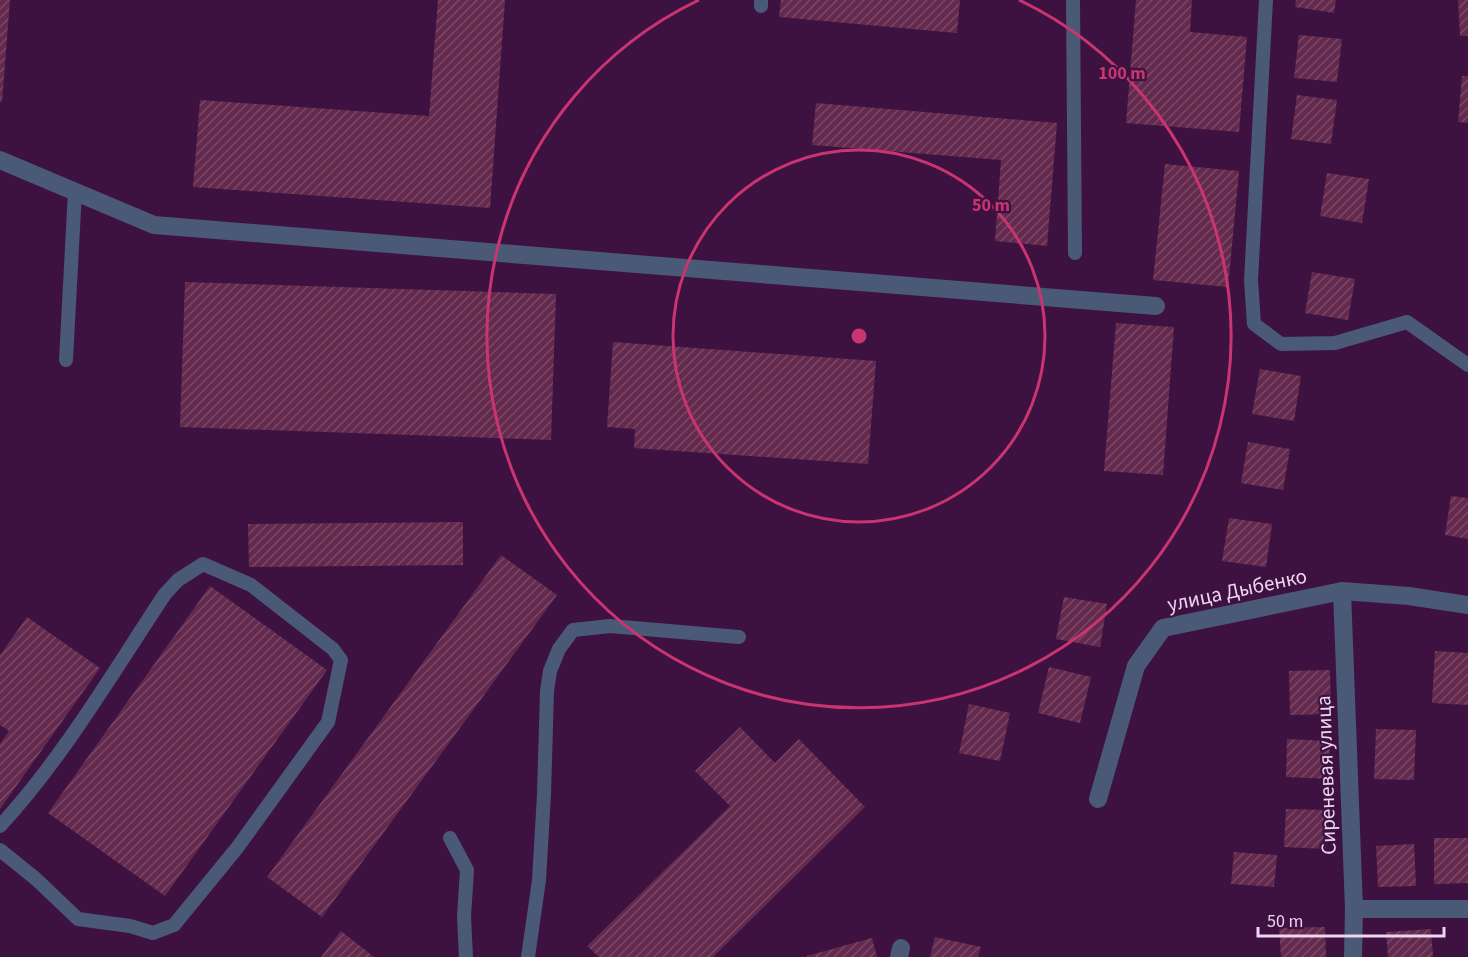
<svg xmlns="http://www.w3.org/2000/svg" width="1468" height="957" viewBox="0 0 1468 957" font-family="'Source Sans 3',sans-serif">
	<style>
		.building { fill: url(#building-hatch) }
		.lines { fill: none; stroke-linecap: round; stroke-linejoin: round }
		.lane { stroke: #4a5975; stroke-width: 14 }
		.street { stroke: #4a5975; stroke-width: 18 }
		.ring { fill: none; stroke: #c93471; stroke-width: 3 }
		.labels { text-anchor: middle; stroke-width: 4.5; stroke-linejoin: round; paint-order: stroke }
		.street-label { font-size: 21px; fill: #efd4f0; stroke: #3d1241 }
		.centre { fill: #c93471; stroke: #3d1241; stroke-width: 3 }
		.ring-label { font-size: 18px; text-anchor: middle; font-weight: bold; fill: #c93471; stroke: #3d1241; stroke-width: 4.5; stroke-linejoin: round; paint-order: stroke }
	</style>
	<defs>
		<pattern id="building-hatch" width="6" height="6" patternUnits="userSpaceOnUse" patternTransform="scale(1.5)"><rect width="6" height="6" fill="#632a4d"/><path d="M-1 1l2-2M0 6l6-6M5 7l2-2" fill="none" stroke="#7a4867"/></pattern>
	</defs>
	<rect width="100%" height="100%" fill="#3d1241"/>
	<path class="building" d="M0,0H10L2,102H0Z
		M438,0H505L490,208L193,187L200,100L429,116Z
		M781,0H960L957,33L779,17Z
		M1136,0H1192L1190,32L1247,37L1239,132L1126,123Z
		M1296,0H1336L1334,13L1295,7Z
		M1458,0H1468V36H1460Z
		M1299,35L1342,39L1337,82L1294,78Z
		M1462,76H1468V123L1458,122Z
		M1297,95L1337,100L1331,144L1291,139Z
		M816,103L1057,123L1047,246L995,241L1001,160L812,145Z
		M1165,164L1239,171L1228,287L1153,280Z
		M1327,173L1369,179L1362,223L1320,216Z
		M1312,272L1355,279L1348,320L1305,313Z
		M185,282L556,294L551,440L180,427Z
		M1116,323L1174,327L1163,475L1104,471Z
		M613,342L876,361L868,464L634,448L635,429L607,427Z
		M1260,369L1301,376L1294,421L1252,414Z
		M1248,442L1290,449L1283,490L1241,483Z
		M1451,496L1468,498V539L1445,535Z
		M1229,518L1272,524L1266,567L1222,561Z
		M463,522V565L249,567L248,524Z
		M501,555L557,595L322,917L267,877Z
		M210,586L327,670L165,896L48,813Z
		M1064,597L1107,604L1100,647L1056,639Z
		M27,617L100,668L0,809V744L9,731L0,725V655Z
		M1435,651L1468,653V705L1432,703Z
		M1049,667L1091,677L1080,723L1038,713Z
		M1330,670L1331,714L1290,715L1289,671Z
		M969,704L1010,713L1000,761L959,753Z
		M740,727L775,763L799,739L865,807L713,957H599L587,946L730,806L695,771Z
		M1376,729L1416,730L1414,780L1374,779Z
		M1287,739L1330,741L1329,779L1286,777Z
		M1286,809L1328,810L1326,849L1284,847Z
		M1434,838H1468V883L1434,884Z
		M1414,844L1416,886L1378,887L1376,846Z
		M1234,852L1277,855L1274,887L1231,884Z
		M1325,927L1326,957H1281L1279,928Z
		M1431,929L1433,957H1388L1386,932Z
		M341,931L374,957H321Z
		M935,937L981,947L978,957H930Z
		M872,938L877,957H807V956Z"/>
	<g class="lines">
		<path class="lane" d="M1073,0L1075,253
			M1266,0L1251,280L1254,324L1281,344L1335,343L1407,322L1468,365
			M761,6V0
			M66,360L75,191
			M0,826C63,758 113,672 165,594L178,580L203,564L251,585L333,649L341,660L328,722L237,848L174,925L153,933L130,926L78,919L36,879L0,850
			M450,838L467,870L464,916L466,957
			M528,957L539,880L544,795L547,691L550,671L559,649L573,630L610,626L739,637"/>
		<path class="street" d="M0,160L154,225L1156,306
			M1342,591L1354,909L1353,957
			M1098,799L1136,666L1163,628L1342,591L1409,596L1468,605
			M1354,909H1468
			M899,957L901,948"/>
	</g>
	<g class="ring">
		<circle cx="859" cy="336" r="186"/>
		<path d="M1019 0A372 372 0 1 1 699 0"/>
	</g>
	<g class="labels">
		<g class="street-label">
			<text transform="translate(1237 590) rotate(-12)" y="7">улица Дыбенко</text>
			<text transform="translate(1326 775) rotate(-92)" y="7">Сиреневая улица</text>
		</g>
	</g>
	<circle cx="859" cy="336" r="9" class="centre"/>
	<g class="ring-label">
		<text x="1122" y="79">100 m</text>
		<text x="991" y="211">50 m</text>
	</g>
	<path d="M1258 927v9h186v-9" fill="none" stroke="#efd4f0" stroke-width="3"/>
	<text x="1267" y="927" font-size="18" fill="#efd4f0" stroke="#3d1241" stroke-width="4.5" paint-order="stroke">50 m</text>
</svg>
